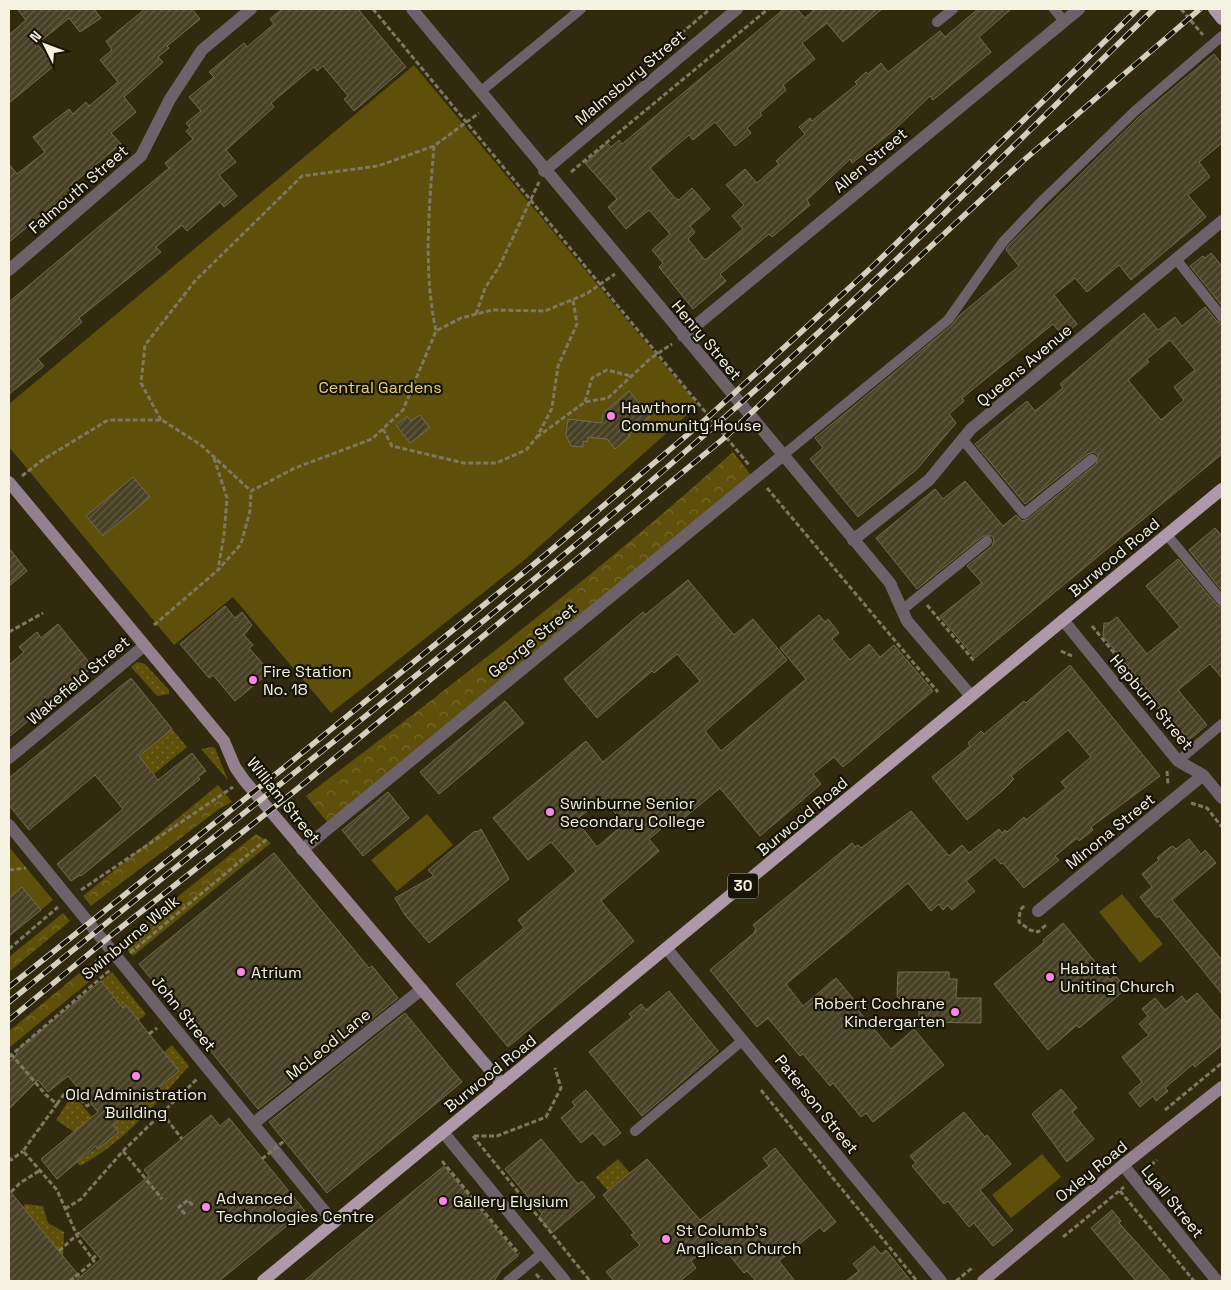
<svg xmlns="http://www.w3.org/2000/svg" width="1231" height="1290" viewBox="0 0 1231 1290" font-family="'Space Grotesk',sans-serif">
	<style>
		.grass { fill: url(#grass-dots) }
		.forest { fill: url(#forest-crowns) }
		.park { fill: #5e4f0a }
		.building { fill: url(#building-hatch); stroke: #736c4e; fill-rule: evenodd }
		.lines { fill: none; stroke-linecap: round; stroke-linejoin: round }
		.path { stroke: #7e7861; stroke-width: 3; stroke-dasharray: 5 2.5; stroke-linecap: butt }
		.lane { stroke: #6d626a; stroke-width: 10 }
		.street { stroke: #6d626a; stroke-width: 12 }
		.secondary { stroke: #93818f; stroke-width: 12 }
		.primary { stroke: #b098ab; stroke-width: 12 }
		.rail-casing { stroke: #d5d0be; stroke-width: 5.5 }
		.rail { stroke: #161307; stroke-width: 4; stroke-dasharray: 11; stroke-linecap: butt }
		.path-bridge { stroke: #7e7861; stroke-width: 3; stroke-dasharray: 5 2.5; stroke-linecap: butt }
		.poi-dot { fill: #fa87e7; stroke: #161307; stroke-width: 2 }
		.labels { text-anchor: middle; stroke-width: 4.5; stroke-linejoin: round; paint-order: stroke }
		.shield { fill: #161307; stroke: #b3afa0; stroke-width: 1 }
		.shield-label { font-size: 15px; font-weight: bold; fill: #f6f2e2 }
		.street-label { font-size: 16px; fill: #f6f2e2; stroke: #161307 }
		.park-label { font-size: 16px; fill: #e8d174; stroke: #161307 }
		.poi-label { font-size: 16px; fill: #f6f2e2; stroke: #161307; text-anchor: start }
	</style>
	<defs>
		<pattern id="grass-dots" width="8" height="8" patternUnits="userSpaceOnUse" patternTransform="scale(1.25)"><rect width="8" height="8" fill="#5e4f0a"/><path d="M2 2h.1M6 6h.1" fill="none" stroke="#76692d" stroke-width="1.8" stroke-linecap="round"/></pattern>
		<pattern id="forest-crowns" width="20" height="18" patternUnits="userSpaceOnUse" patternTransform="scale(1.25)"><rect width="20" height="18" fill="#5e4f0a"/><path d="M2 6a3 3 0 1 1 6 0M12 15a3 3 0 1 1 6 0" fill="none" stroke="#76692d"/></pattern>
		<pattern id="building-hatch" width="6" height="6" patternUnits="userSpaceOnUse" patternTransform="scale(1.25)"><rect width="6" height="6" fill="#494126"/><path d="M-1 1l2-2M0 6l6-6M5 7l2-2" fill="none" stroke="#645d45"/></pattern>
	</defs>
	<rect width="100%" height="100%" fill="#312a0e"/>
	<path class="grass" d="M137,662L145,664L169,690V694L157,696L131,667Z
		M172,729L187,747L154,774L139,756Z
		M212,747L215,748L228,780L201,749Z
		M112,972L146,1014L138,1021L126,1006L123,1008L101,981Z
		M172,1045L189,1066C155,1104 125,1142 80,1166L77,1162L118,1132L113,1125L179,1071L164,1052Z
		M73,1094L92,1117L74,1132L56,1120Z
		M618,1159L630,1173L608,1191L596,1177Z
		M25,1204L43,1206L48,1223L64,1232L63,1257L23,1207Z"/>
	<path class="forest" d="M733,452L751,475L327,822L306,796C452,685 597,574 733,452Z
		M218,785L232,802L219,809L91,906L83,896Z
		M256,834L271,843L133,956L121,942Z
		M63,913L70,921L9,972V957Z
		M99,957L107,967L9,1048V1031Z"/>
	<path class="park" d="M414,65L698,405L522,562L331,713L233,597L174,645L9,447V404Z
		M427,814L453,845L397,891L371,860Z
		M9,847L53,900L41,910L22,888L9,898Z
		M1122,894L1163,944L1140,963L1099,912Z
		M1042,1154L1061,1177L1011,1218L992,1195Z"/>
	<path class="building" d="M17,9H94L101,18L80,32L69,18L37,44L55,65L9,103V35L26,20Z
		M145,9H192L200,19L167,46L169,48L158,57L163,62L124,97L136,112L111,133L121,144L71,185L74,188L9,242V164L17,174L45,152L33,137L69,109L73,114L86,102L89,106L118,82L100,60L112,50L106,41Z
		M282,9H358L406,67L354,111L344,99L348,96L323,66L317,71L314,67L271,103L274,107L226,150L236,162L219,175L237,196L224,207L220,202L187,231L182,225L156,247L161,252L79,318L82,322L38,359L44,366L9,394V302L169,168L165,163L193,139L186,131L190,128L186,123L201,111L189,97L214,77L209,72L244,43L247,47L274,24L270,19Z
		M784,9H797L805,18L815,9H882L843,42L827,23L802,43L815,59L783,85L786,90L760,113L762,115L747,128L751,133L735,146L715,122L693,140L689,135L650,168L675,198L679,200L692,188L710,209L690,226L695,232L688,239L705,260L743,229L732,216L744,205L726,185L745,169L757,183L779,164L776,161L805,134L799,127L810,118L812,121L857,84L855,82L866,72L868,74L881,63L888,72L940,31L945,37L978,9H1011L979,37L991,52L933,100L930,96L893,131L852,163L850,159L807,200L810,205L772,237L769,234L720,274L726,281L693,309L659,267L663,263L652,250L670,234L649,210L626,229L608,207L617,199L585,163L607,143L611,147L619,140L622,144Z
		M1214,54L1222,64V143L1199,162L1210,177L1188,195L1206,217L1131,280L1119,265L1087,292L1075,278L1054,295L1077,324L1063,336L1053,324L962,398L964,401L949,414L956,423L917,469L858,517L810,459L823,448L815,438L952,325L960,315L1019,266L1006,250L1008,246L1140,116Z
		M1211,253L1222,266V306L1190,266L1203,256L1205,258Z
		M1205,307L1217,321L1222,324V454L975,658L940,616L982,583L967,566L992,546L994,540L992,536H983L917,589L876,538L935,489L943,499L965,481L1003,526L1016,515L1022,521L1028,519L1096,464L1098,455L1094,452L1088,454L1025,504L975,444L1027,401L1035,411L1063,388L1060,384L1144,313L1158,330L1175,317L1182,326ZM1170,340L1195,370L1174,387L1184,400L1161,420L1128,380L1149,362L1147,359Z
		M629,391L650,417L628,435L630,436L615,449L607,439L588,437L587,442L583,441V447L571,446L566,435L568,419L602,423L603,413Z
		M420,415L430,428L410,443L396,425L407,416L411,421Z
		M133,477L150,497L103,536L86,516Z
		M1215,528L1222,536V591L1189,550Z
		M9,548L27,571L9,586Z
		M1178,559L1217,605L1222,608V678L1210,664L1178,690L1207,725L1189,740L1103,636L1104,623H1109L1117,617L1147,654L1180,627L1146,586Z
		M688,580L734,635L753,619L787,660L705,731L721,751L806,679L780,648L819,615L825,622L828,619L839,633L832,639L850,660L869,644L880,657L894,645L933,691L843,767L834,757L813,774L821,784L760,836L720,788L678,823L674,818L649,839L659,851L601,901L634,941L508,1047L456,984L524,928L518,920L576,871L551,842L528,860L493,818L586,741L603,762L700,681L677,654L654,673L652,671L597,718L564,679L643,612L645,615ZM603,798L624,824L597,847L576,820Z
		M225,606L235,618L242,612L252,625L244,635L253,645L249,648L270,672L235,701L213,675L209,678L180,644Z
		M58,624L93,667L9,737V665L24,652L19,647L37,632L41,638Z
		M1070,665L1160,776L1091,827L1093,830L1079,841L1077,838L1055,856L1059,860L1024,888L1003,863L1001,864L995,857L966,881L975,891L952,910L948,905L943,910L939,904L931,911L908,883L786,984L803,1006L836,978L860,1007L857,1009L891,1049L914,1029L944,1065L873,1122L866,1113L861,1117L833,1083L830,1086L803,1054L800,1056L768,1018L757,1027L710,970L754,933L756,929L753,925L852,843L855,847L858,845L861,848L911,811L949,856L962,845L969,853L999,829L1002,833L1005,830L1007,832L1024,817L1026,820L1066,788L1061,782L1091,757L1068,730L1011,776L1014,779L1002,791L967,820L932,777L970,746L968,743L981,731L984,734L1024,701L1026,703Z
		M131,678L172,729L139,756L158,780L192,753L206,771L198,777L200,779L81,876L80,875L71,881L57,864L123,809L95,775L29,830L9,805V778Z
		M505,701L524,723L439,794L420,772Z
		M388,792L409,818L363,856L342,830Z
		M481,829L509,879L429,943L405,915L395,898L434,876L428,870L475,831L477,832Z
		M1189,839L1201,854L1205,850L1216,863L1172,900L1222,960V994L1159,916L1157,918L1140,897L1152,887L1142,874L1159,860L1157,858L1169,848L1173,846L1176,849Z
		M274,853L369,968L372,966L398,998L258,1109L204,1043L200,1045L194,1031L139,964Z
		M22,887L41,910L9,936V898Z
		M1063,923L1110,980L1115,975L1126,989L1079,1028L1077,1025L1048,1050L994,984L1044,942L1043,940Z
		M898,972H949V979H957L956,998H981V1023L919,1022V1002H903L897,996Z
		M101,981L123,1008L126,1005L179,1071L113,1125L119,1132L98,1149L96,1146L57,1179L41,1159L98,1112L68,1076L48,1092L38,1080L9,1109V1062L17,1054L15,1052Z
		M669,991L718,1051L642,1116L589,1052L632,1017L629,1014L641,1004L646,1010Z
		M1197,993L1222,1022V1045L1195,1067L1193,1064L1165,1088L1168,1091L1156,1101L1153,1096L1140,1107L1129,1093L1142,1082L1122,1057L1149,1035L1139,1024L1148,1016L1142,1009L1155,998L1165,1010L1182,996L1186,1002Z
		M405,1013L462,1082L327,1193L269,1122Z
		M1061,1089L1077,1108L1072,1112L1094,1139L1067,1162L1032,1114Z
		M586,1090L621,1133L604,1146L593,1133L581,1143L561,1118L575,1106L572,1102Z
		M964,1112L985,1137L987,1135L1011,1164L980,1190L1013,1230L993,1246L974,1223L969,1227L948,1201L944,1204L912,1166L916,1163L910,1156Z
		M211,1115L220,1126L229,1118L305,1211L219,1281H9V1190L80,1277L101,1259L79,1233L149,1176L144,1170Z
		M541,1139L578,1184L582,1181L595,1197L552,1233L539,1217L542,1214L505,1169Z
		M775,1148L836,1222L824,1232L820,1227L779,1261L795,1281H756L747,1271L744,1273L717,1240L691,1261L696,1268L680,1281H614L606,1272L640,1245L631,1235L634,1233L603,1195L647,1159L700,1220L769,1166L763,1158Z
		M444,1166L518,1256L501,1270L494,1281H304Z
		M1112,1210L1121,1221L1119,1223L1171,1281H1136L1091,1228Z
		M874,1246L881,1254L886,1250L911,1281H846L859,1271L853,1264Z"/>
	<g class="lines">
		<path class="path" d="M373,9L749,465
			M1181,9L1203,35
			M664,48L710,9
			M434,146C429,207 423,270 436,331
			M571,172L768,9
			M476,314L485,288L500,265L539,182
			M585,402L592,378L607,370L631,376
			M161,420L141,383L145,345L195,281L302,176L378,166L434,146L479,113
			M383,429L392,446L464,463H496L526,450L537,437L552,408L558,366L577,324L573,300
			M537,437L585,402L608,398L651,358L672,344
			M214,458L227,498L224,535L218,569
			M22,476L41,461L108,420H162L201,445L251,491L295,468L372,439L403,410L436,331L461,318L492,310L545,311L586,294L615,274
			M767,488L938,692
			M927,605L975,662
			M154,625L218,570L241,544L250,511L251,491
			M1092,626L1185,739
			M9,632L43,613
			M1061,651L1072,656
			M1167,771L1168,785
			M1191,803L1207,808L1222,827
			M9,870L26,868
			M81,890L233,787
			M1024,906L1020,910L1019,922L1030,930L1038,932L1047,924
			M9,949L58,907
			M130,953L268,838
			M149,1034L157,1028
			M11,1054L46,1095L57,1104L23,1151L57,1190L79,1240L94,1261L70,1281
			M9,1057L110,970
			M761,1090L917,1281
			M57,1104L69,1087L87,1106L90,1104
			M1165,1110L1222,1063
			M162,1113L182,1139
			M473,1136L590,1281
			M474,1136H497L546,1117L561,1088L555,1068
			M123,1151L162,1199
			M9,1158L11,1160L23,1151
			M442,1161L519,1254
			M1145,1170L1157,1160
			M1120,1191L1194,1281
			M11,1192L20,1183L39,1171
			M65,1209L81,1199L123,1151L197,1079
			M185,1214L179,1207L188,1200L194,1207
			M1063,1237L1124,1187
			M92,1259L97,1255
			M536,1274L542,1281
			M956,1281L972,1268"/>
		<path class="lane" d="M1054,9L1064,21
			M937,22L953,9
			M480,92L581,9
			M1176,259L1222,317
			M963,440L1024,514L1092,459
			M782,456L948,320L1003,242L1043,200L1135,111L1222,36
			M1167,535L1222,601
			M902,610L987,541
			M1178,761L1222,724
			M635,1131L743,1040
			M508,1281L542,1253"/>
		<path class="street" d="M412,9L890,583L907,621L971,696
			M544,171L737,9
			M9,270L141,156L170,99L202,50L251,9
			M683,336L1079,9
			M853,540L929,480L971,429L1222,221
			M1063,620L1178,761L1203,775L1222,798
			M9,758L144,646
			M9,825L334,1223
			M302,850L782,456
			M1038,911L1203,775
			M667,949L941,1281
			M254,1123L422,989
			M443,1132L565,1281
			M1123,1165L1217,1281"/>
		<path class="secondary" d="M9,482L224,741L235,767L244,780L502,1084
			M983,1281L1123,1165L1222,1087"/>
		<path class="primary" d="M1214,9L1222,19
			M263,1281L1222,489"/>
		<g class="rail-casing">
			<path id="rail" d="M9,987L281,770L544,556L706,419L871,268L1138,9
				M9,1002C245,809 488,625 717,424C868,292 1010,149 1154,9
				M9,1020L114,933L296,790L723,439L1024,160L1200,9"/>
		</g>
		<use href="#rail" class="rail"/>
		<path class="path-bridge" d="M262,1159L284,1141
			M59,1251L81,1231"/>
	</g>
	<g class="poi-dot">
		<circle cx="611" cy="416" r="5"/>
		<circle cx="253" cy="680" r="5"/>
		<circle cx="550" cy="812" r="5"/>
		<circle cx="241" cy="972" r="5"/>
		<circle cx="1050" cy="977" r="5"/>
		<circle cx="955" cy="1012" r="5"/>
		<circle cx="136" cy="1076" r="5"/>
		<circle cx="443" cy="1201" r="5"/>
		<circle cx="206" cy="1207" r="5"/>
		<circle cx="666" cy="1239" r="5"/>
	</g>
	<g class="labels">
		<rect class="shield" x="728" y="873.5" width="30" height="25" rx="4"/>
		<g class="shield-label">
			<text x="743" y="891">30</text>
		</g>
		<g class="street-label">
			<text transform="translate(630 77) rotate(-40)" y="6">Malmsbury Street</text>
			<text transform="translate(870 160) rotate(-40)" y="6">Allen Street</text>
			<text transform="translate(78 189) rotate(-41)" y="6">Falmouth Street</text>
			<text transform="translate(707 340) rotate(50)" y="6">Henry Street</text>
			<text transform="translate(1024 365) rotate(-40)" y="6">Queens Avenue</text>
			<text transform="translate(1114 557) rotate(-40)" y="6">Burwood Road</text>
			<text transform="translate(532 640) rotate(-39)" y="6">George Street</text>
			<text transform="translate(78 680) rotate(-40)" y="6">Wakefield Street</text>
			<text transform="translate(1152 702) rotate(50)" y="6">Hepburn Street</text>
			<text transform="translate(284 800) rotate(51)" y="6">William Street</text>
			<text transform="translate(802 816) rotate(-40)" y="6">Burwood Road</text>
			<text transform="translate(1110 831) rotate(-39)" y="6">Minona Street</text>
			<text transform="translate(130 937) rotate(-40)" y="6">Swinburne Walk</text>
			<text transform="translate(184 1013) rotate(51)" y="6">John Street</text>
			<text transform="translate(328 1044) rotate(-39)" y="6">McLeod Lane</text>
			<text transform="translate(490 1073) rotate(-39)" y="6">Burwood Road</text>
			<text transform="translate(817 1104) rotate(51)" y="6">Paterson Street</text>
			<text transform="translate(1091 1171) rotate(-39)" y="6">Oxley Road</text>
			<text transform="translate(1173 1201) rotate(51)" y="6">Lyall Street</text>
		</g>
		<g class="park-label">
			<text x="380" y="393">Central Gardens</text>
		</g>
		<g class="poi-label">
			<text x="621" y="413">Hawthorn<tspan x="621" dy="18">Community House</tspan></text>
			<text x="263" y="677">Fire Station<tspan x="263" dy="18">No. 18</tspan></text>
			<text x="560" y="809">Swinburne Senior<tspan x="560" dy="18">Secondary College</tspan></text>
			<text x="1060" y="974">Habitat<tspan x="1060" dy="18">Uniting Church</tspan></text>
			<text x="251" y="978">Atrium</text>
			<text x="945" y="1009" text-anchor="end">Robert Cochrane<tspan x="945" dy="18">Kindergarten</tspan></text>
			<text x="136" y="1100" text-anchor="middle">Old Administration<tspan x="136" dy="18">Building</tspan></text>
			<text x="216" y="1204">Advanced<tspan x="216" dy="18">Technologies Centre</tspan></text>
			<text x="453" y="1207">Gallery Elysium</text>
			<text x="676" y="1236">St Columb's<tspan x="676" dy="18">Anglican Church</tspan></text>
		</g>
	</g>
	<rect width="1231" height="1290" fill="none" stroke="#f6f2e2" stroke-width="20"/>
	<g transform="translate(45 45) rotate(312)" stroke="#161307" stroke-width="4" paint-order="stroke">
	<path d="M0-4L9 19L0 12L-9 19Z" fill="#f6f2e2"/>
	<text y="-8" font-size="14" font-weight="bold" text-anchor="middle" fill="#f6f2e2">N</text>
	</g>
</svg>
